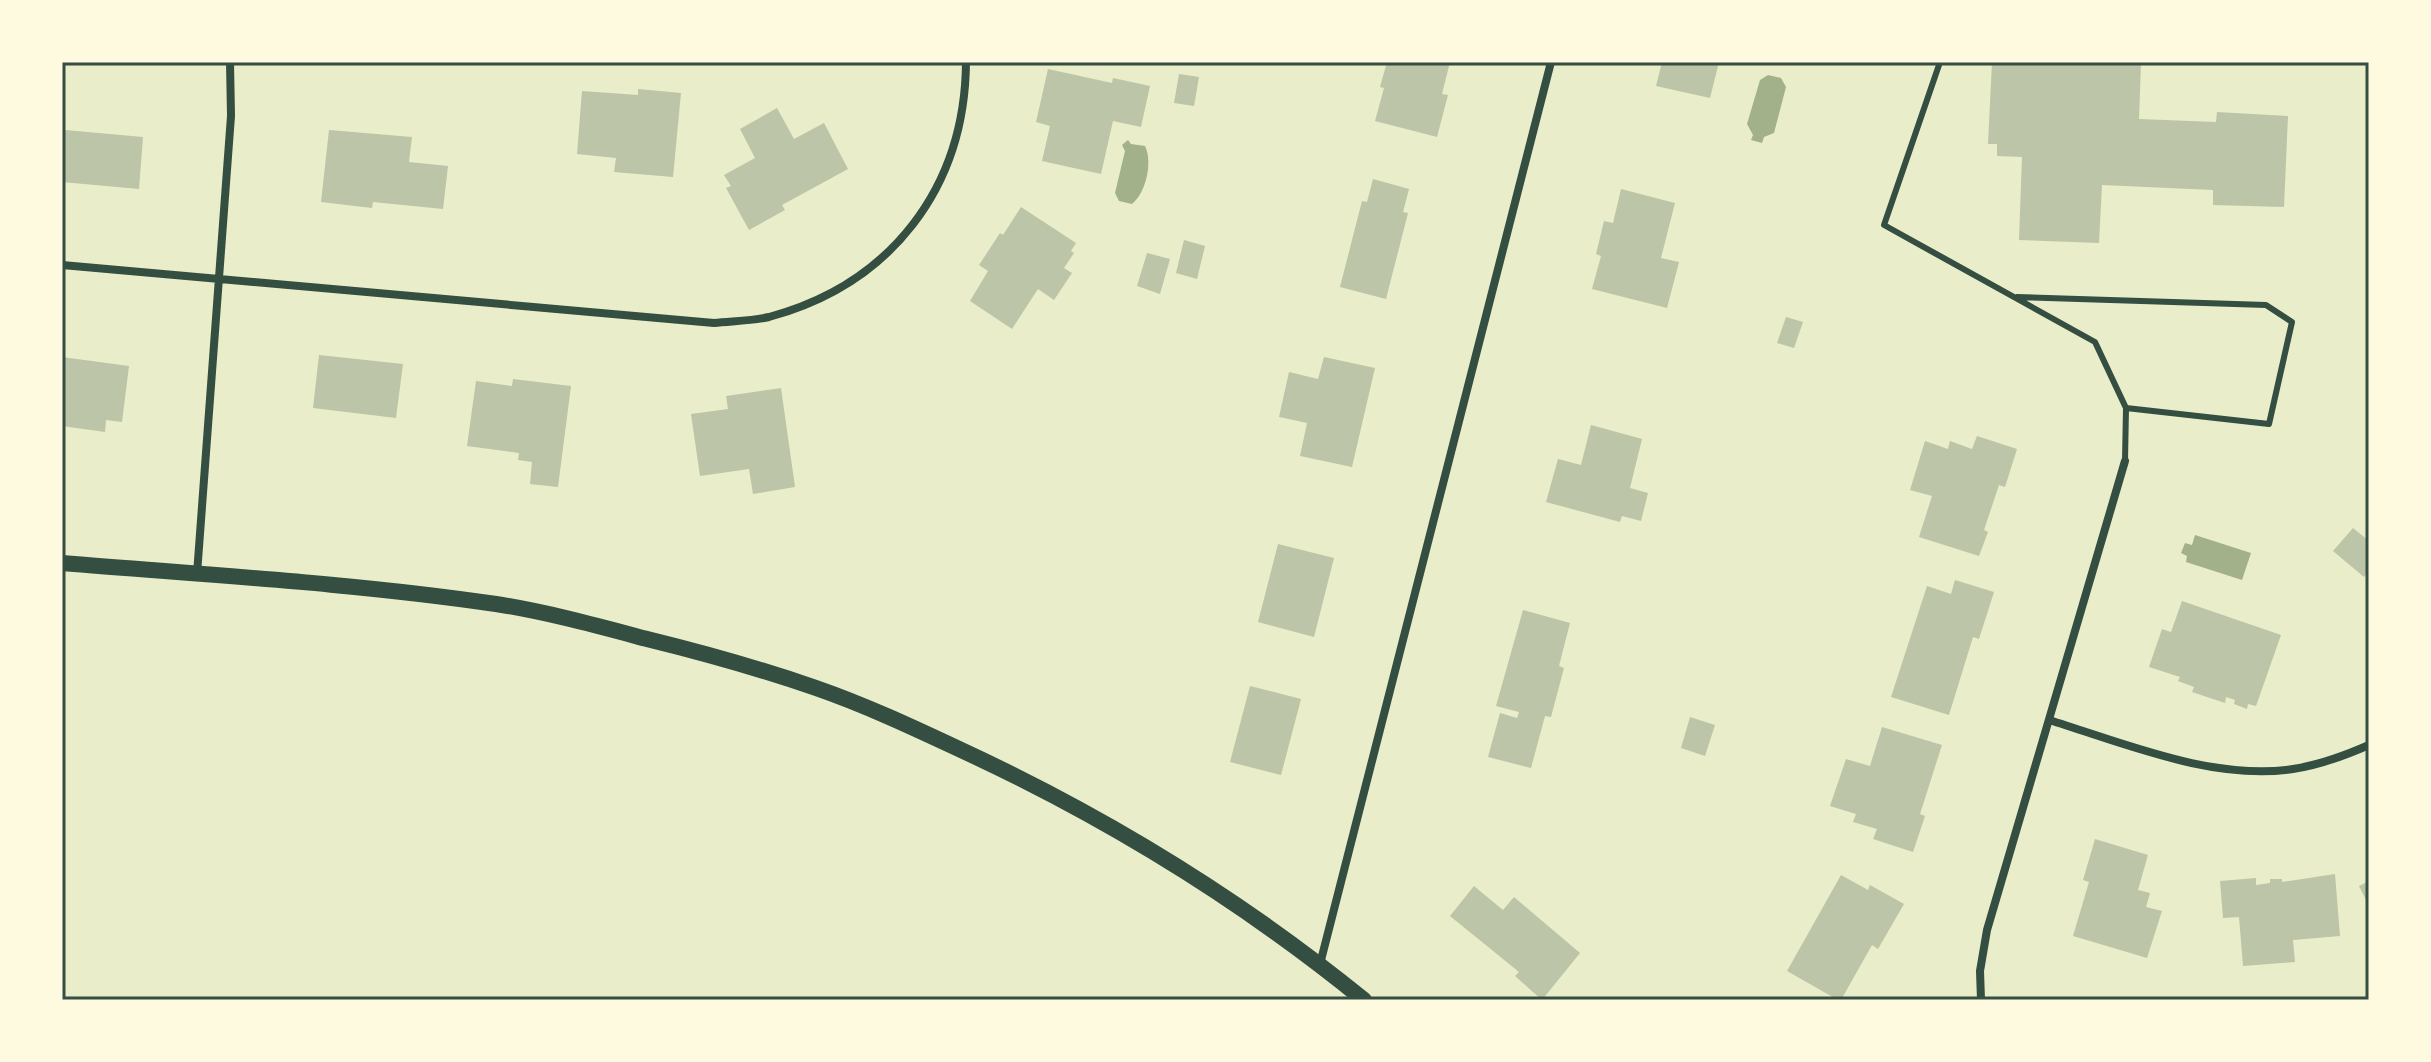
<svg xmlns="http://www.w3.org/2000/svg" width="2431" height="1062" viewBox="0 0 2431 1062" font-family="'Source Serif 4',serif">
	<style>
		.water { fill: #a3b18a }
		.building { fill: #bcc5a7 }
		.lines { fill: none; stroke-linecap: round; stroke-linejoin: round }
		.service { stroke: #344e41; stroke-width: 6 }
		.minor { stroke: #344e41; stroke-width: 8 }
		.secondary { stroke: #344e41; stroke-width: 16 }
		.neatline { fill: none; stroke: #344e41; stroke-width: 3 }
	</style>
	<rect width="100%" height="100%" fill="#e9edc9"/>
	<path class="water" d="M1768,75L1781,78L1786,87L1774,133L1764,137L1762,143L1751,140L1753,135L1747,124L1760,80Z
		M1128,140L1131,144L1145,146C1153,162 1146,193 1132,204L1119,201L1115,193L1125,151L1122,145Z
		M2195,535L2251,553L2242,580L2186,562L2187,556L2181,553L2185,543L2192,545Z"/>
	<path class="building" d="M1387,62H1450L1442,94L1448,95L1437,137L1375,121L1384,88L1380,87Z
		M1662,62H1719L1710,98L1656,86Z
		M1992,62H2141L2139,119L2216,122L2217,112L2288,116L2284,207L2213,205V190L2102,185L2099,243L2019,240L2022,157L1997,156V144H1988Z
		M1048,69L1112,83L1113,78L1150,86L1141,127L1113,121L1101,174L1042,161L1050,126L1036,122Z
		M1179,74L1199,77L1194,106L1174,103Z
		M638,89L681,93L673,177L614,172L616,158L577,154L582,91L638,95Z
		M777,108L794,139L824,123L848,169L782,205L785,210L749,230L726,188L731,186L724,175L755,158L740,129Z
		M65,130L143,137L139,189L62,182Z
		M329,130L412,137L409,162L448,166L443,209L373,202L372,208L321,202Z
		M1373,179L1409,189L1403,212L1408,213L1386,299L1340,287L1362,201L1367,202Z
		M1621,189L1675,203L1661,258L1679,262L1667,308L1592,289L1601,256L1596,254L1604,221L1613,223Z
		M1021,207L1076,243L1071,251L1074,253L1064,268L1072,273L1054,300L1038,289L1012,329L970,301L988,271L979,265L1000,233L1003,235Z
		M1184,240L1205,246L1197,279L1176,273Z
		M1147,253L1170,259L1160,294L1137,286Z
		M1786,317L1803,322L1794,348L1777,343Z
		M319,355L403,364L396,418L313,408Z
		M62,357L129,366L122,422L106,420L105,432L62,426Z
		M1324,357L1375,368L1352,467L1300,456L1307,423L1279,417L1289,372L1318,379Z
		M513,379L571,386L558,487L530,484L532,462L518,460L519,453L467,446L476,381L512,386Z
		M781,388L795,487L753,494L749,469L700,476L691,414L728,409L726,396Z
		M1591,425L1642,439L1630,488L1648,493L1641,521L1622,516L1620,522L1546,502L1558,459L1581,465Z
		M1977,436L2017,449L2005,487L1999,485L1984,530L1988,532L1979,556L1919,537L1932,496L1910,490L1925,441L1948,449L1950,441L1972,449Z
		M2353,528L2369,541V570L2364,577L2333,551Z
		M1278,544L1334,558L1314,637L1258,622Z
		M1955,580L1994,592L1979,639L1973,637L1949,715L1891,697L1927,586L1951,594Z
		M2182,601L2281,635L2256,706L2248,704L2247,709L2234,704L2235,700L2226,697L2225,703L2192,692L2194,687L2178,681L2180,677L2149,667L2162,629L2171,632Z
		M1523,610L1570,623L1559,666L1564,668L1551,717L1545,716L1531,768L1488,757L1500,713L1517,718L1519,712L1496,706Z
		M1250,686L1301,699L1281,775L1230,762Z
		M1690,717L1715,725L1705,756L1681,748Z
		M1882,727L1942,745L1920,814L1925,816L1913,852L1873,839L1877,829L1853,822L1856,814L1830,806L1846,759L1870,766Z
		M2095,839L2148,855L2138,890L2150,893L2146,907L2162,911L2147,958L2073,936L2089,882L2083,880Z
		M2335,874L2340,936L2293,940L2295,962L2243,966L2239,917L2223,918L2220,881L2256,878V885L2270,883V879H2282V882Z
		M1841,875L1868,890L1870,885L1904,904L1878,949L1872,945L1841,1000H1838L1787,971Z
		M2369,881V906L2359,886Z
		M1474,886L1503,910L1514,897L1580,953L1542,1000L1515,976L1519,972L1450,916Z"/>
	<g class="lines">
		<path class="service" d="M1940,62L1884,225L2095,342L2126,408L2125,461
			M2017,297L2266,305L2292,322L2269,424L2126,408"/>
		<path class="minor" d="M62,265L714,323C732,321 752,321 769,317C891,284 965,188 966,62
			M197,574L231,116L230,62
			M2049,720C2124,743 2213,781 2293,769C2320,765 2344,756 2369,745
			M1320,964L1551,62
			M1981,1000L1980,971L1987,930L2125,461"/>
		<path class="secondary" d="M62,563C207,575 353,583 496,604C547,612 598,626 647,639C704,653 761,669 816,688C865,705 912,727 959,749C1104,816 1240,899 1364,1000"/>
	</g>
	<rect width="2431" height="1062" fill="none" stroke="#fefae0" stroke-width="128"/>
	<rect x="64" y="64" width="2303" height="934" class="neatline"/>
</svg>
